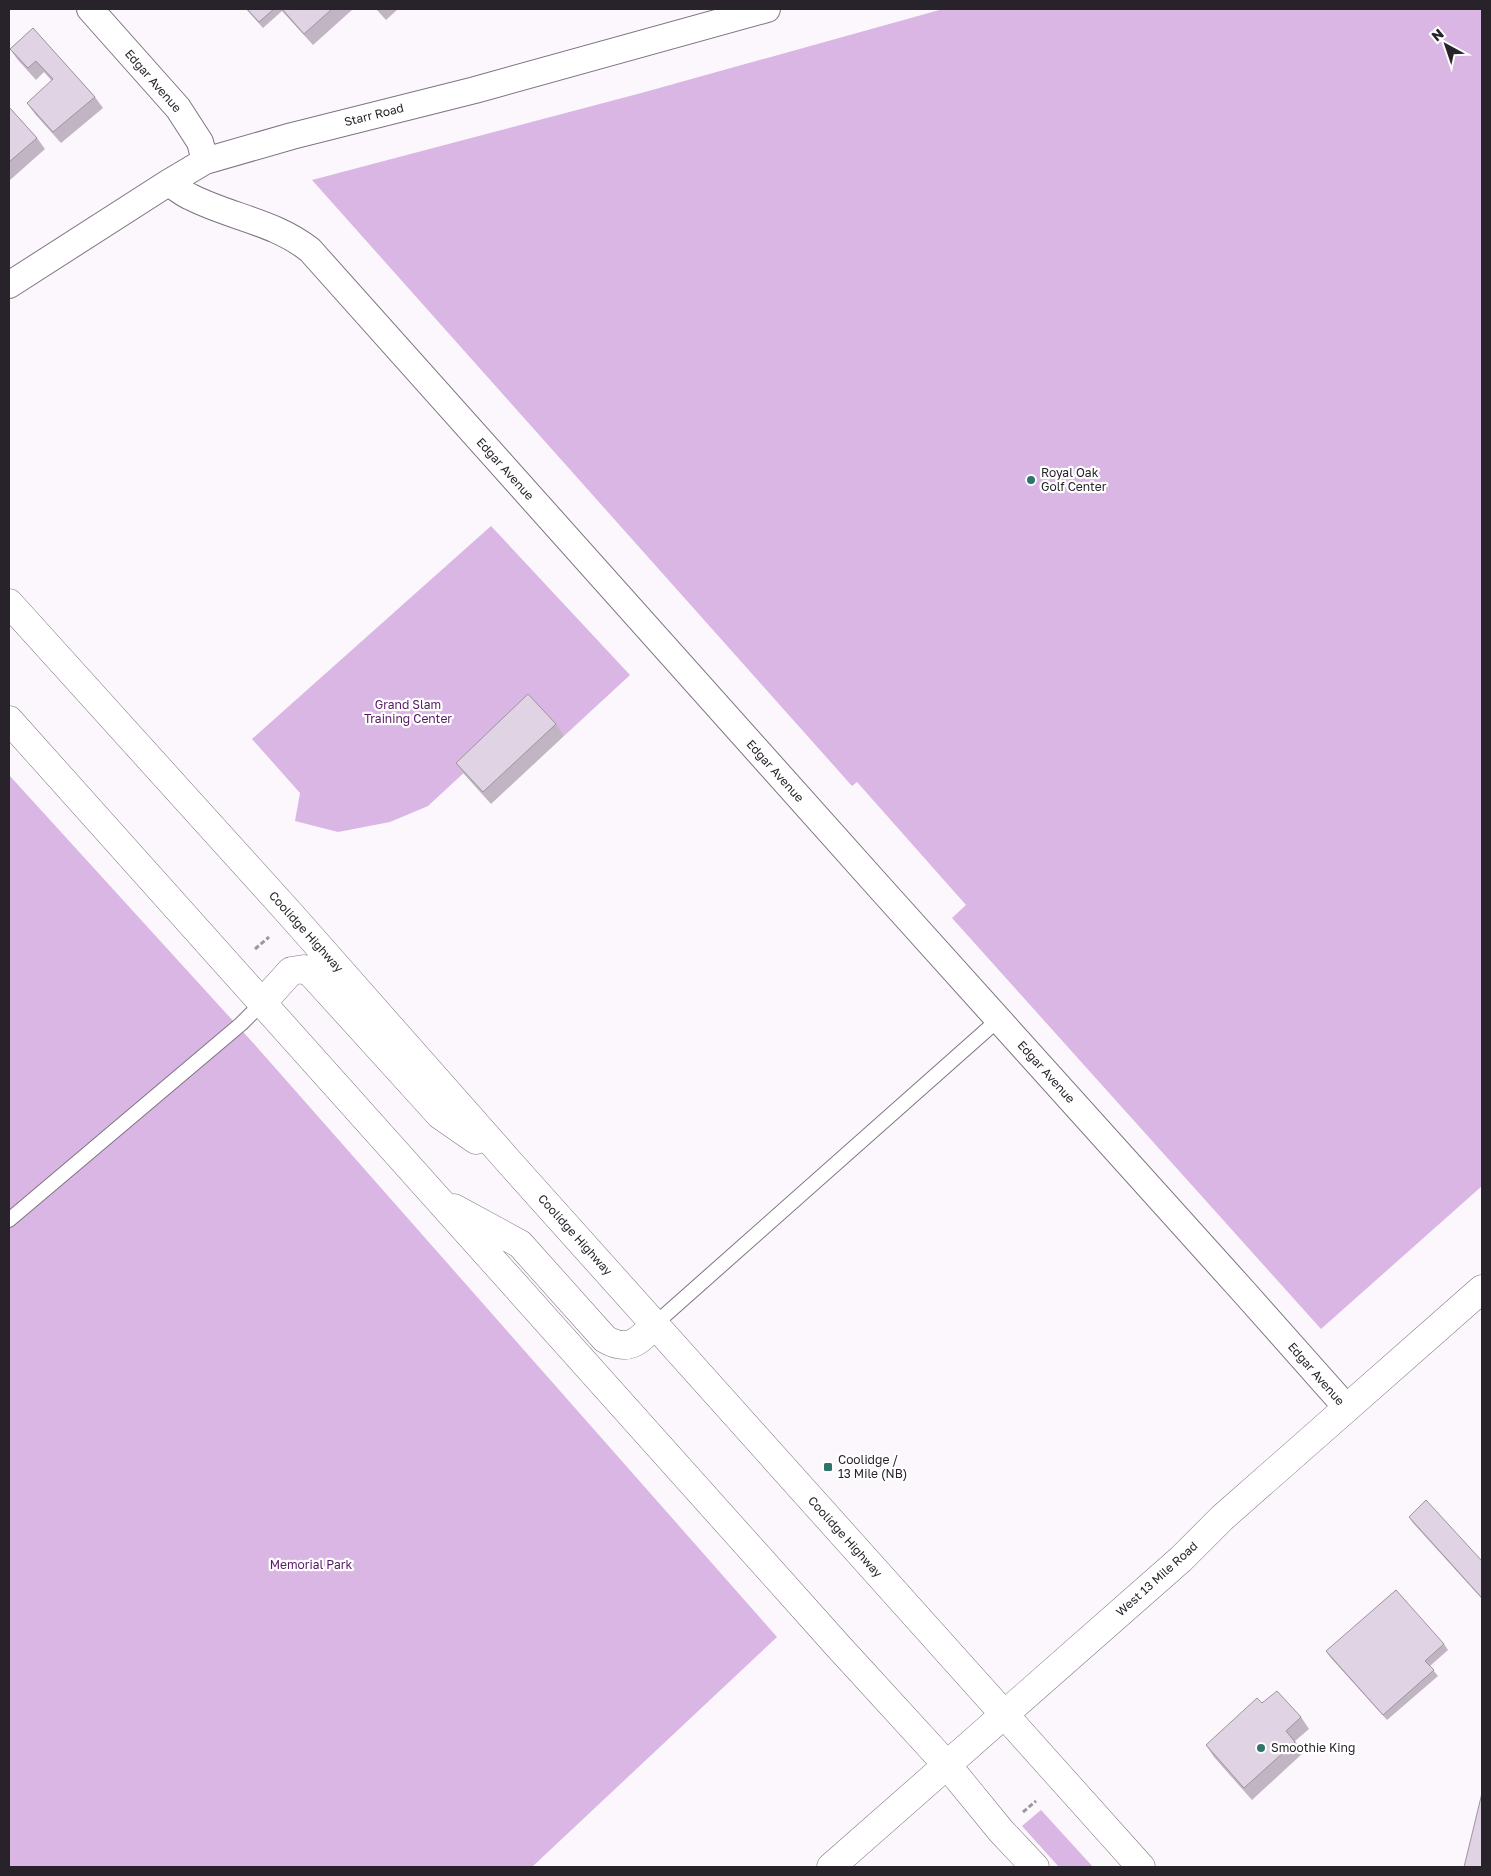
<svg xmlns="http://www.w3.org/2000/svg" width="1491" height="1876" viewBox="0 0 1491 1876" font-family="'Golos Text',sans-serif">
	<style>
		.green { fill: #d9b6e3 }
		.lines { fill: none; stroke-linecap: round; stroke-linejoin: round }
		.service-casing { stroke: #7f7382; stroke-width: 16 }
		.minor-casing { stroke: #7f7382; stroke-width: 28 }
		.secondary-casing { stroke: #7f7382; stroke-width: 29 }
		.path { stroke: #9d989f; stroke-width: 3; stroke-dasharray: 5 2.5; stroke-linecap: butt }
		.service { stroke: #fff; stroke-width: 14 }
		.minor { stroke: #fff; stroke-width: 26 }
		.secondary { stroke: #fff; stroke-width: 28 }
		.wall { fill: #c1b5c3 }
		.building { fill: #e0d3e3; stroke: #9d949f }
		.poi-dot { fill: #2e7469; stroke: #fff; stroke-width: 2 }
		.labels { text-anchor: middle; stroke-width: 4.5; stroke-linejoin: round; paint-order: stroke }
		.street-label { font-size: 12px; fill: #28232a; stroke: #fff }
		.poi-label { font-size: 12px; fill: #28232a; stroke: #fff; text-anchor: start }
		.park-label { font-size: 12px; fill: #571766; stroke: #fff }
	</style>
	<rect width="100%" height="100%" fill="#fcf6fd"/>
	<path class="green" d="M943,9H1482V1186L1321,1329L952,918L966,905L857,782L852,786L312,180L645,92Z
		M491,526L630,675L564,736L536,706L428,806L390,822L338,832L295,821L300,793L252,739Z
		M9,775L255,1045L777,1637L532,1867H9Z
		M1041,1810L1093,1867H1059L1022,1826Z"/>
	<g class="lines">
		<g class="service-casing">
			<path id="service" d="M9,1220L241,1024L262,1003
				M655,1324L999,1019"/>
		</g>
		<g class="minor-casing">
			<path id="minor" d="M90,9L178,108L200,142L205,161
				M168,183C176,187 183,194 191,197C230,217 275,222 310,250L882,890L1244,1292L1347,1408
				M9,285L168,183L205,161L292,136L475,90L767,9"/>
		</g>
		<g class="secondary-casing">
			<path id="secondary" d="M9,603L292,916L510,1163L1141,1867
				M9,720L838,1646L947,1765L1001,1831L1035,1867
				M262,1003L291,971L304,969L312,974L440,1115L476,1140
				M454,1208L520,1244L605,1339C629,1353 639,1341 655,1324
				M831,1867L1181,1559L1222,1518L1482,1289"/>
		</g>
		<path class="path" d="M255,949L269,937
			M1023,1812L1036,1801"/>
		<use href="#service" class="service"/>
		<use href="#minor" class="minor"/>
		<use href="#secondary" class="secondary"/>
	</g>
	<path class="wall" d="M246,9H353L313,45L282,11L263,28Z
		M376,9H398L386,20Z
		M33,28L95,97L103,108L61,143L35,114L27,103L52,81L44,72L36,80L18,60L10,49Z
		M9,107L37,138L45,149L9,181Z
		M556,724L564,736L491,804L464,774L456,763Z
		M1409,1517L1482,1561V1599L1413,1523Z
		M1444,1644L1448,1650L1430,1666L1438,1676L1387,1720L1330,1657L1326,1651Z
		M1262,1703L1301,1717L1309,1729L1295,1741L1303,1753L1252,1800L1214,1757L1206,1745Z"/>
	<path class="building" d="M247,9H274L259,22Z
		M282,9H332L304,34Z
		M33,28L95,97L53,132L27,103L53,79L36,61L28,68L10,49Z
		M9,107L37,138L9,162Z
		M528,694L556,724L483,792L456,763Z
		M1426,1500L1482,1561V1598L1409,1517Z
		M1396,1590L1444,1644L1425,1661L1434,1670L1383,1715L1326,1651Z
		M1277,1691L1301,1717L1286,1731L1295,1742L1244,1788L1206,1745L1257,1698L1262,1703Z
		M1482,1793V1867H1464Z"/>
	<g class="poi-dot">
		<circle cx="1031" cy="480" r="5"/>
		<rect x="823" y="1462" width="10" height="10" rx="2.5"/>
		<circle cx="1261" cy="1748" r="5"/>
	</g>
	<g class="labels">
		<g class="street-label">
			<text transform="translate(153 81) rotate(49)" y="4">Edgar Avenue</text>
			<text transform="translate(374 115) rotate(-14)" y="4">Starr Road</text>
			<text transform="translate(505 469) rotate(48)" y="4">Edgar Avenue</text>
			<text transform="translate(775 771) rotate(48)" y="4">Edgar Avenue</text>
			<text transform="translate(306 932) rotate(48)" y="4">Coolidge Highway</text>
			<text transform="translate(1046 1072) rotate(48)" y="4">Edgar Avenue</text>
			<text transform="translate(575 1235) rotate(48)" y="4">Coolidge Highway</text>
			<text transform="translate(1316 1374) rotate(49)" y="4">Edgar Avenue</text>
			<text transform="translate(845 1537) rotate(48)" y="4">Coolidge Highway</text>
			<text transform="translate(1157 1579) rotate(-42)" y="4">West 13 Mile Road</text>
		</g>
		<g class="poi-label">
			<text x="1041" y="477">Royal Oak<tspan x="1041" dy="14">Golf Center</tspan></text>
			<text x="838" y="1464">Coolidge /<tspan x="838" dy="14">13 Mile (NB)</tspan></text>
			<text x="1271" y="1752">Smoothie King</text>
		</g>
		<g class="park-label">
			<text x="408" y="709">Grand Slam<tspan x="408" dy="14">Training Center</tspan></text>
			<text x="311" y="1569">Memorial Park</text>
		</g>
	</g>
	<rect width="1491" height="1876" fill="none" stroke="#28232a" stroke-width="20"/>
	<g transform="translate(1446 45) rotate(320)" stroke="#ffffff" stroke-width="4" paint-order="stroke">
	<path d="M0-4L9 19L0 12L-9 19Z" fill="#28232a"/>
	<text y="-8" font-size="14" font-weight="bold" text-anchor="middle" fill="#28232a">N</text>
	</g>
</svg>
